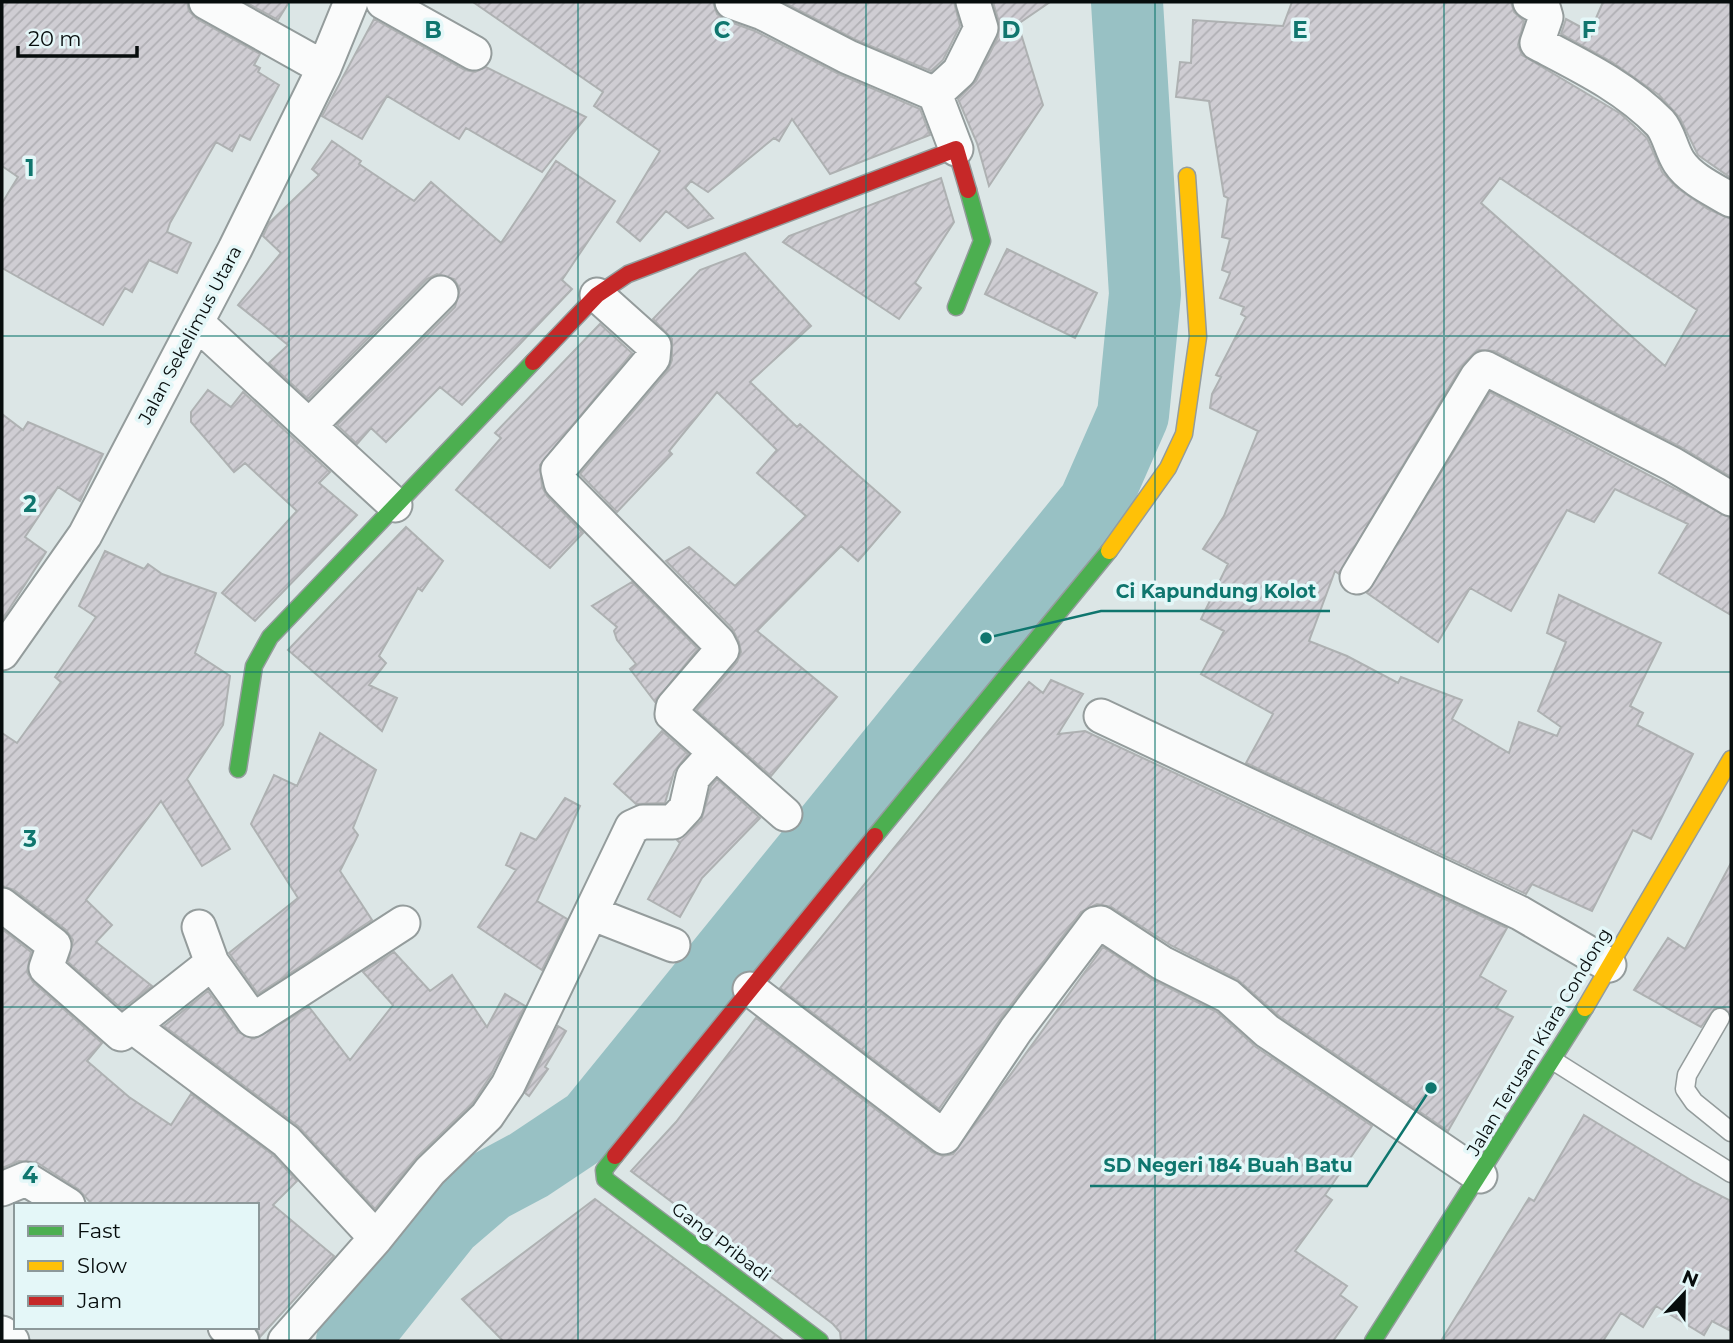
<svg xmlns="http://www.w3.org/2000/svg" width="1733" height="1343" viewBox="0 0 1733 1343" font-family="Montserrat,sans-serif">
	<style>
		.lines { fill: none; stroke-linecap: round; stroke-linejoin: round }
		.river { stroke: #98c1c4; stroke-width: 72 }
		.building { fill: url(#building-hatch); stroke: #aeb1b2; stroke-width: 2; fill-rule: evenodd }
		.lane-casing { stroke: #949c9c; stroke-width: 21 }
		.street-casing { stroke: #949c9c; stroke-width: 37 }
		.fast-casing { stroke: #949c9c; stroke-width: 19 }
		.slow-casing { stroke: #949c9c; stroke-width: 19 }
		.jam-casing { stroke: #949c9c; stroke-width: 19 }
		.lane { stroke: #fafbfb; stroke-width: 18 }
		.street { stroke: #fafbfb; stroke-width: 33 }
		.fast { stroke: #4caf50; stroke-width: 16 }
		.slow { stroke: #ffc107; stroke-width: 16 }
		.jam { stroke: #c62828; stroke-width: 16 }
		.grid { fill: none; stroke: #0f766e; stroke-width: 2; stroke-opacity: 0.55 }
		.labels { text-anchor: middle; stroke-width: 7; stroke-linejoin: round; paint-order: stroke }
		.street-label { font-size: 18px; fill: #070d0d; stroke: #e4f7f8 }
		.grid-label { font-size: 23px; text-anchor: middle; font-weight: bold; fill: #0f766e; stroke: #e4f7f8; stroke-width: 7; stroke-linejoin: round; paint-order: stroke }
		.leader { fill: none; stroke: #0f766e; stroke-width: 2.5 }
		.callout-dot { fill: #0f766e; stroke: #e4f7f8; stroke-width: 2.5 }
		.callout-label { font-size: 19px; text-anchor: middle; font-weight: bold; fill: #0f766e; stroke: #e4f7f8; stroke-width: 7; stroke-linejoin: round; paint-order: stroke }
	</style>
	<defs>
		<pattern id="building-hatch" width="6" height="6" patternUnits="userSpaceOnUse" patternTransform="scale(1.75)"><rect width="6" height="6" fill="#cfcdd3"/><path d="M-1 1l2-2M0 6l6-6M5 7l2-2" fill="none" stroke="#b0afb4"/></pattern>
	</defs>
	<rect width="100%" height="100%" fill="#dce6e6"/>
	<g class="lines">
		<path class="river" d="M352,1341L447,1222L488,1187L529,1165L592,1123L1094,504L1133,415L1145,294L1127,2"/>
	</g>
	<path class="building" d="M2,2H187L189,11L197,19L260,54L254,65L260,68L258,72L279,85L250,140L240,135L232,151L216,142L170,223L167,232L191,243L177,273L149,260L132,292L125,288L103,325L2,268V203L18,177L2,166Z
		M245,2H289L278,20Z
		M473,2H713L717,14L725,20L755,31L839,74L920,109L930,135L830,174L792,119L779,141L774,138L708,192L691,181L685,188L713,218L688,228L666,211L640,241L617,222L660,151L594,106L603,92Z
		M783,2H954L960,26L943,60L931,71L856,40Z
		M993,2H1050L1018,24L1043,105L989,186L977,143L958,99L976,81L998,37L999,22Z
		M1292,2H1511L1514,12L1524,21L1518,45L1522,55L1621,114L1647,138L1662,172L1676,187L1708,209L1731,219V477L1681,447L1494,351L1478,350L1461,367L1339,574L1335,571L1309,641L1347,656L1398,683L1401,677L1462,700L1452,719L1509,753L1519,722L1557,736L1561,727L1538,711L1566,642L1547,633L1559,595L1661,643L1630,706L1643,713L1637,725L1693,754L1651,839L1633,830L1592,911L1532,884L1526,894L1246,763L1273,714L1201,674L1224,631L1201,619L1228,564L1203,549L1224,516L1258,431L1210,408L1212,394L1221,377L1216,375L1246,317L1241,314L1244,307L1220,298L1230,273L1222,270L1230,239L1222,237L1228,198L1224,196L1209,101L1176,97L1180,62L1191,63L1193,20L1283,26ZM1500,178L1697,310L1665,366L1481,203Z
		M1603,2H1731V178L1698,155L1680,118L1659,95L1612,62L1561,34L1566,19L1590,32Z
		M374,19L465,70L475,72L486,67L586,117L542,172L466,128L459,139L387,96L362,139L322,116Z
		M332,141L361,161L359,164L414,201L431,182L501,243L556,161L615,201L562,280L572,289L462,405L440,387L386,442L371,428L357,444L337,425L455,307L460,289L454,279L437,274L427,279L308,399L269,363L288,345L238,305L281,253L263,236L269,223L319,175L312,169Z
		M941,178L954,222L915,283L921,288L899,319L783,242L789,236Z
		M1007,249L1097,293L1075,338L985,294Z
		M745,253L811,326L750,382L797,427L800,424L900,512L858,561L841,546L757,631L837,697L771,776L696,710L737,662L741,652L739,642L732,628L666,561L689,547L735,586L806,516L757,473L777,450L717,392L669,451L672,454L617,512L580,474L668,370L672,360V339L653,319L700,270Z
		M600,324L632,353L540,465L542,487L547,496L583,533L550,568L456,490L501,438L495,433Z
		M208,390L231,407L243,392L330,472L319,483L357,515L255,621L222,593L297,511L245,463L234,472L191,422V412Z
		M1490,392L1731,518V615L1659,573L1688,524L1615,489L1594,522L1567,510L1511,611L1470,588L1438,642L1367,593Z
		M2,414L23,430L28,422L103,454L80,501L58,487L25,537L46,552L2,620Z
		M406,527L443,561L422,591L418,588L379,656L386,663L369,685L397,698L382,731L288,650Z
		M105,551L144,569L148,564L162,574L216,593L195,653L230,676L223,725L187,779L230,849L202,866L161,801L86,900L112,925L96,942L152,986L122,1009L68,962L73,940L66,930L14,890L2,886V733L17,743L61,682L55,677L96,617L79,606Z
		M632,582L698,649L655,702L630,669L636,664L617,640L614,631L617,627L592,606Z
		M1051,680L1083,694L1058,734L1085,731L1507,928L1480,976L1506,991L1496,1008L1513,1017L1448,1131L1279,1016L1237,979L1172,946L1111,907L1097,904L1081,912L1001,1018L939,1109L780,988L1029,682L1043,693Z
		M662,731L688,754L674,772L665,803L636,804L614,784Z
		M320,733L376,770L353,828L358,835L340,871L372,920L258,994L229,953L298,898L251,824L274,775L297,786Z
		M717,779L760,818L702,878L680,917L648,899L680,843L677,840L701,821L711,786Z
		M565,798L580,806L537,901L567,919L542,970L478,927L516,870L506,865L521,833L536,840Z
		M1731,863V1017L1725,1008H1715L1701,1027L1634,990L1668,938L1685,949Z
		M2,929L31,952L27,972L33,982L102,1043L87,1061L129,1097L171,1125L191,1094L273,1155L297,1181L273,1205L334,1256L260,1337L257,1330V1205H93L78,1189L36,1162L19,1161L2,1168Z
		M1103,947L1153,980L1217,1012L1256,1047L1372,1126L1325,1195L1332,1200L1295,1251L1347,1286L1340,1295L1357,1307L1333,1341H841L840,1332L833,1324L631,1171L676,1122L756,1018L932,1152L943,1156L953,1154Z
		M394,952L430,991L452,975L487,1027L505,994L525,1006L491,1075L472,1104L417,1157L375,1209L298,1126L164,1026L208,991L238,1032L254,1039L309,1007L350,1060L393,1005L363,972Z
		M558,1026L566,1031L545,1067L548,1069L529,1096L525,1093Z
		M1584,1115L1694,1182L1731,1201V1331L1712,1321L1704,1335L1656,1306L1643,1327L1621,1313L1603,1341H1441L1529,1198L1534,1201Z
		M595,1199L784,1341H503L462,1299Z"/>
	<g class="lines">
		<g class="lane-casing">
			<path id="lane" d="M1720,1018L1687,1075L1685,1089L1694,1102L1731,1132
				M1554,1061L1731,1173"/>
		</g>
		<g class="street-casing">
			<path id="street" d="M206,2L324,68
				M383,2L474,53
				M732,2L763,13L848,57L935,94
				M1530,2L1544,10L1546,17L1537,43C1581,66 1625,87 1660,123C1669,133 1671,150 1679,162C1690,179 1714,190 1731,200
				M956,149L935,94L959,72L981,28L973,2
				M597,295L654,346L653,358L558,470L561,483L718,642L722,650L673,707L672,714L785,814
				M197,323L395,505
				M310,425L441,293
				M1357,577L1477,377L1485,368L1672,464L1731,499
				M2,653L85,535L235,249L324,68L351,2
				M1101,716L1520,913L1609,965
				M2,905L54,945L46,968L121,1034
				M591,913L673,945
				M199,927L212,963
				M750,989L944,1137L1016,1030L1096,924L1101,923L1162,963L1228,996L1267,1031L1480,1176
				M2,1189L26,1179L68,1205
				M376,1238L286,1141L132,1026L212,963L253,1020L403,923
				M225,1327L242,1341
				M2,1333L12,1341
				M285,1341L376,1238L430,1171L487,1116L508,1085L632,827L643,822H673L686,808L693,777L715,753"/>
		</g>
		<g class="fast-casing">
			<path id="fast" d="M956,307L982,241L968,190
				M238,769L254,666L270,637L533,362
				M875,836L1109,551
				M615,1156L604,1170L605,1179L820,1341
				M1373,1341L1585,1008"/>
		</g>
		<g class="slow-casing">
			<path id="slow" d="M1109,551L1168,468L1184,434L1198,337L1187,176
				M1585,1008L1731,759"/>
		</g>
		<g class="jam-casing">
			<path id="jam" d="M533,362L597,295L628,274L956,149L968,190
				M615,1156L875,836"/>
		</g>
		<use href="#lane" class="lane"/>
		<use href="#street" class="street"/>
		<use href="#fast" class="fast"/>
		<use href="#slow" class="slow"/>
		<use href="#jam" class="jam"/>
	</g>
	<path class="grid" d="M289,2V1341M578,2V1341M866,2V1341M1155,2V1341M1444,2V1341M2,336H1731M2,672H1731M2,1007H1731"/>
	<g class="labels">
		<g class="street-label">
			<text transform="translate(190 335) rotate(-62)" y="6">Jalan Sekelimus Utara</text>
			<text transform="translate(1539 1042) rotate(-59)" y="6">Jalan Terusan Kiara Condong</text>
			<text transform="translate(721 1242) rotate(37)" y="6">Gang Pribadi</text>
		</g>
	</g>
	<g class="grid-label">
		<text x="433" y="38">B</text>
		<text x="722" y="38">C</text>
		<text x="1011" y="38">D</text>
		<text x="1300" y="38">E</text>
		<text x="1589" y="38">F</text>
		<text x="30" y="176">1</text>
		<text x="30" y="512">2</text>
		<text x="30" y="847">3</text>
		<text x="30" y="1183">4</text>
	</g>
	<path class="leader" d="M986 638L1101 611H1330M1431 1088L1367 1186H1090"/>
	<g class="callout-dot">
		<circle cx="986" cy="638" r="7"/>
		<circle cx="1431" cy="1088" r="7"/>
	</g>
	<g class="callout-label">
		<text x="1216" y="598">Ci Kapundung Kolot</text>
		<text x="1228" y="1172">SD Negeri 184 Buah Batu</text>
	</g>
	<rect width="1733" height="1343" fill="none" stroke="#070d0d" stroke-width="7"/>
	<rect x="14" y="1203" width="245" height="126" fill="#e4f7f8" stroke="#8c999a" stroke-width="2"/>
	<rect x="28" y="1226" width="35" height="10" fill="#4caf50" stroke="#8c999a" stroke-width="2"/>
	<text x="77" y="1238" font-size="21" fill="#070d0d">Fast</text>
	<rect x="28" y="1261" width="35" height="10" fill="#ffc107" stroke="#8c999a" stroke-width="2"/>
	<text x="77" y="1273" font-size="21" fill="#070d0d">Slow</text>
	<rect x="28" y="1296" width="35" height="10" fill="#c62828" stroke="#8c999a" stroke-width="2"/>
	<text x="77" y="1308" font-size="21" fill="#070d0d">Jam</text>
	<g transform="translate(1684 1294) rotate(22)" stroke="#e4f7f8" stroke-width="5" paint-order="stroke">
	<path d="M0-5L12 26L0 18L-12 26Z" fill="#070d0d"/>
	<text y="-10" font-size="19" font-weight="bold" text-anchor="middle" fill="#070d0d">N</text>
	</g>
	<path d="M18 46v10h119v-10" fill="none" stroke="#070d0d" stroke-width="3.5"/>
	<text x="28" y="46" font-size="21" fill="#070d0d" stroke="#e4f7f8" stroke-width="5" paint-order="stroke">20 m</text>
</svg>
